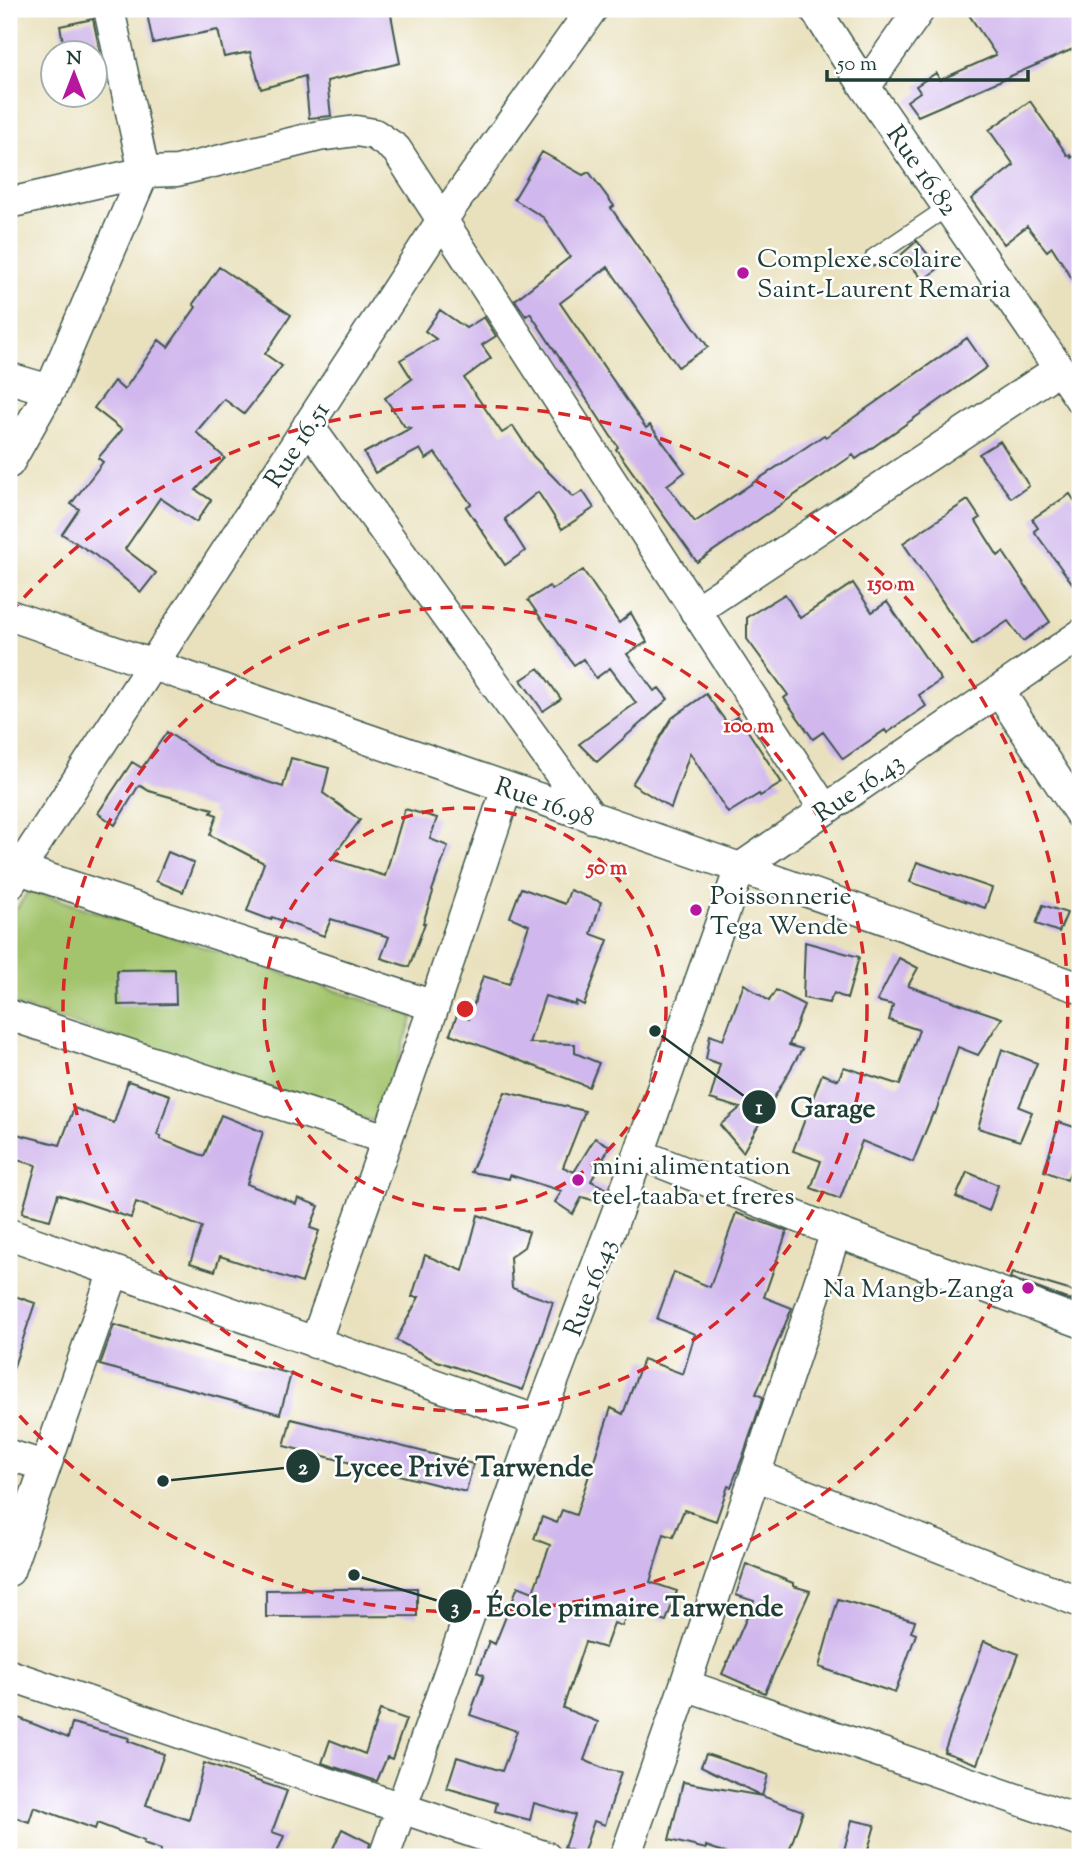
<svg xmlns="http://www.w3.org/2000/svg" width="1089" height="1866" viewBox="0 0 1089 1866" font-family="'Sorts Mill Goudy',serif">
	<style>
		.green { fill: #a3c46c; stroke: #618050; stroke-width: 2 }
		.building { fill: #d0b7ed }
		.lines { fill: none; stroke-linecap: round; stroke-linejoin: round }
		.service-casing { stroke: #3d5649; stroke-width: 19 }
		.minor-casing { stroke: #3d5649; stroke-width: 33 }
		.service { stroke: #fff; stroke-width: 16 }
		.minor { stroke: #fff; stroke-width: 30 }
		.ring { fill: none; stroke: #d62828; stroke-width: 3.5; stroke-dasharray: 12 9 }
		.poi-dot { fill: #b5179e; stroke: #fff; stroke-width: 2.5 }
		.labels { text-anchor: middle; stroke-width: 5; stroke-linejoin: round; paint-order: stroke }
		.street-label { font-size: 26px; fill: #1f3d34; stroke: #fff }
		.poi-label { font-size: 26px; fill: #1f3d34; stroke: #fff; text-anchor: start }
		.centre { fill: #d62828; stroke: #fff; stroke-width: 3.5 }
		.ring-label { font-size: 21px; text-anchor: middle; font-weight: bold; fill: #d62828; stroke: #fff; stroke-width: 5; stroke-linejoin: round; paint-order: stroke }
		.leader { fill: none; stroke: #1f3d34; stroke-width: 2.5 }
		.callout-dot { fill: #1f3d34; stroke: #fff; stroke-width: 2.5 }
		.mark-label { font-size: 21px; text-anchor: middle; font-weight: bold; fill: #fff }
		.callout-label { font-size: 28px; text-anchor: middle; font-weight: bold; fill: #1f3d34; stroke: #fff; stroke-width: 5; stroke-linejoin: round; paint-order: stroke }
	</style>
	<rect width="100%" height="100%" fill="#fff"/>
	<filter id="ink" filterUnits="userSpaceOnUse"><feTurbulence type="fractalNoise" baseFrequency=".0143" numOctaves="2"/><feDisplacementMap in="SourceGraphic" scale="14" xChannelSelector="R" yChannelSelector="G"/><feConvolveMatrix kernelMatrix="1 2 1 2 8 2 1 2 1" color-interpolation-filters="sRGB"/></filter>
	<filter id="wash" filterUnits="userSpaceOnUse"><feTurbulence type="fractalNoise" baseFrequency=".00686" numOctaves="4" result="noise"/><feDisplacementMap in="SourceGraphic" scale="28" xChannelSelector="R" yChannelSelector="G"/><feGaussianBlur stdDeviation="1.57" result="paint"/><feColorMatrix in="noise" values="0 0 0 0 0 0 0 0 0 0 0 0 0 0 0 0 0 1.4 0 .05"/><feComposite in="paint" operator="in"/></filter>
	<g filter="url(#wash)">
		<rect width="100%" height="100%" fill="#e9e1be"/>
		<path class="green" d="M29,890L413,1016L378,1123L9,1003V920Z"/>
		<g id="blocks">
			<path class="building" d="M146,9H270V14L293,9H390L400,63L327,81L331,116L309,118L305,76L261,89L250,52L224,57L218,30L153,43Z
				M965,9H1080V46L918,116L907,101L920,92L916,86L936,73L940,80L996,55Z
				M93,19L100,52H65L60,26Z
				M1030,101L1068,156L1070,155L1071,158L1080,152V291L1052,247L1047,251L1027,226L1004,244L971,199L1014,165L989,130Z
				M542,152L583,175L589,172L614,206L611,208L708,347L678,367L608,267L560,303L646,428L650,425L685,472L667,485L695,522L824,435L826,437L967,338L987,367L856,459L853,455L697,562L616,449L618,447L530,313L526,316L515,300L570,257L544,218L514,199Z
				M917,241L939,268L923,280L902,254Z
				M219,267L291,315L265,354L282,366L244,414L224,399L196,432L225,458L196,490L211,500L196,522L160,498L125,549L156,573L141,592L95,555L62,534L79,509L71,504L103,462L98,458L122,430L94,408L114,381L124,390L159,340L168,347L196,307L193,304Z
				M440,310L466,328L484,317L496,336L482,345L491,358L464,378L502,433L513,426L533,456L573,497L583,491L594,508L562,529L538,492L505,519L525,551L505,565L466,507L471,504L435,453L426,459L420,449L375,473L364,453L411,428L405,427L385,398L412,379L400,360L436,339L425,331Z
				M1000,441L1029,486L1011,498L979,454Z
				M1070,494L1080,509V594L1034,531L1038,528L1032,519Z
				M968,500L980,518L976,521L998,556L1003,552L1050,622L1023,641L1008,621L972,645L903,543Z
				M583,570L619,623L631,613L647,642L627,654L654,691L659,688L668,699L597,762L579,744L636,703L610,668L596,678L583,659L574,665L528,600L549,586L552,590Z
				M853,583L872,612L887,602L941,680L919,695L926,706L887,733L885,730L843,759L823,732L813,739L784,698L788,695L747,639V617L785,594L800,618Z
				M539,668L561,699L543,711L521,680Z
				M706,694L727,723L738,716L782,783L760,796L759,794L728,813L690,753L671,808L632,784L672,718Z
				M167,732L216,765L283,787L291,758L329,768L323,793L360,820L331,859L385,876L405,809L437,818L430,839L448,846L432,891L433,892L423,923H425L409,967L381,958L389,937L331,919L324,936L272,917L271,920L247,911L264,863L210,835L217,815L211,813L213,809L149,791L139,785L115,825L98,813L132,762L142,768Z
				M168,852L194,863L183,892L156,881Z
				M917,862L992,888L985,908L910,882Z
				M521,888L565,904L570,890L601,902L591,934L608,940L584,1005L576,1001V1005L545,996L529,1043L575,1044V1053L599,1063L589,1087L450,1034L457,1015L469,1019L483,976L509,984L529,925L510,917Z
				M1043,905L1067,913L1059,932L1036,924Z
				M805,942L859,957L847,999L834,993L829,1003L803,998Z
				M899,958L918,968L908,986L1002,1018L978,1055L958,1047L935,1114L933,1113L913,1162L862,1141L840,1199L811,1188L821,1161L793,1151L822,1074L838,1080L844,1067L900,1085L919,1030L889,1020L893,1005L877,1001Z
				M175,969L176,1004L118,1005L117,970Z
				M744,984L769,1001L776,990L804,1005L789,1045L802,1049L743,1152L720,1125L740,1108L710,1099L720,1064L706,1059L710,1035L723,1040Z
				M1002,1049L1037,1063L1019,1107L1032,1112L1020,1141L978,1128Z
				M128,1081L170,1095L157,1135L161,1136L160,1139L204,1156L221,1115L263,1132L247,1184L296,1204L298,1198L319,1206L310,1228L319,1231L302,1283L220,1256L215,1271L190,1263L202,1227L136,1202L131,1218L58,1194L50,1220L22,1213L36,1165L9,1158V1132L60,1145L74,1108L114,1123Z
				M505,1092L585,1111L563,1167L574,1172L595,1138L610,1146L591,1181L607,1189L602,1203L582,1197L573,1214L555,1202L562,1191L510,1175L509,1179L471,1172Z
				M1059,1122L1080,1129V1149L1067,1180L1044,1171Z
				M967,1172L998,1185L989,1211L956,1197Z
				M736,1213L787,1231L764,1297L792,1308L756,1394L763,1397L743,1456L731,1487L728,1486L716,1521L684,1510L673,1537L664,1534L650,1582L677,1591L666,1621L628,1610L622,1626L614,1623L605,1648L585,1642L563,1708L598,1722L584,1760L607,1770L621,1772L605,1825L594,1821L583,1854L564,1848L575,1815L534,1803L530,1820L495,1811L497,1803L447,1788L457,1757L502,1771L517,1731L470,1715L484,1675L477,1672L489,1641L495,1644L518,1586L533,1592L550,1545L534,1539L542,1517L557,1523L562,1510L576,1515L611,1408L623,1414L643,1359L683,1374L695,1334L657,1319L674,1272L710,1287Z
				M478,1215L529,1232L524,1247L510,1257L512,1288L553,1302L523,1390L434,1360L396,1340L419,1297H412L425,1255L463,1271Z
				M1012,1273L1075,1292L1072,1301L1010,1278Z
				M9,1294L35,1303L13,1369H9Z
				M114,1325L291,1374L280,1414L100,1365Z
				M291,1419L473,1464L466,1492L284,1446Z
				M746,1564L793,1583V1586L810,1591L765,1693L722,1674L754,1601L736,1595Z
				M417,1588V1616L266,1617V1590Z
				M838,1599L915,1621L911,1632L916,1634L895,1693L819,1667Z
				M984,1641L1019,1654L977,1764L944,1752Z
				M380,1710L406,1719L392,1759L387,1757L377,1781L322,1763L330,1740L365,1754Z
				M9,1714L68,1738L72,1723L129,1738L128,1741L164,1754L146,1805L189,1820L204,1763L287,1791L272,1832L284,1836L275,1857H175L160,1853L161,1850L143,1844L144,1841L97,1823L95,1829L34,1807L29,1822L9,1815Z
				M706,1754L768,1775L762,1796L803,1811L787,1857H738L706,1846V1849L669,1840L683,1782L762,1796L701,1766Z
				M852,1820L875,1825L866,1857L843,1854Z
				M342,1829L370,1843L367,1857H329Z"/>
		</g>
	</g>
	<g filter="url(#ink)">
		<use href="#blocks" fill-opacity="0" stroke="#3d5649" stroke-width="2"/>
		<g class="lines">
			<g class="service-casing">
				<path id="service" d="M874,257L948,207"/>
			</g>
			<g class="minor-casing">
				<path id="minor" d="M815,9L865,87L1080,399
					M865,87L920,9
					M9,203L144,172L177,171L319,136L356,131L374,134L396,149L825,810
					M9,378L50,390
					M308,425L592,818
					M9,463L50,390L144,172L109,9
					M695,611L1059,369
					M9,615L740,868L1080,988
					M999,691L1080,814
					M19,869L434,1006
					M9,885L442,220L592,9
					M9,1015L386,1139
					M639,1154L836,1232L1080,1322
					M9,1234L538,1421
					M315,1343L434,1006L507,788
					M9,1455L45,1466
					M755,1475L1080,1602
					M9,1571L114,1271
					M9,1675L546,1857
					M685,1685L1080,1821
					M384,1857L538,1421L639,1154L740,868L1080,635
					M625,1857L685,1685L836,1232"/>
			</g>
			<use href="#service" class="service"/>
			<use href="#minor" class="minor"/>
		</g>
	</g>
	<g class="ring">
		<circle cx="465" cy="1009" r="201"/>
		<circle cx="465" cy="1009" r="402"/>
		<path d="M10 613A603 603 0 1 1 10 1405"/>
	</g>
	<g class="poi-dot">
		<circle cx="743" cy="273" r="7"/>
		<circle cx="696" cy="910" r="7"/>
		<circle cx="578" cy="1180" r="7"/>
		<circle cx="1028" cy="1288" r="7"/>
	</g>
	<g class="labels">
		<g class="street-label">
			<text transform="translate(923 170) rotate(55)" y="9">Rue 16.82</text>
			<text transform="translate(296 444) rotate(-57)" y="9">Rue 16.51</text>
			<text transform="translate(858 787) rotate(-34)" y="9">Rue 16.43</text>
			<text transform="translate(545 801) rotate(19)" y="9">Rue 16.98</text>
			<text transform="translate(589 1287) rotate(-69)" y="9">Rue 16.43</text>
		</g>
		<g class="poi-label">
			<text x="757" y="267">Complexe scolaire<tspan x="757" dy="30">Saint-Laurent Remaria</tspan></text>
			<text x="710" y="904">Poissonnerie<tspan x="710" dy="30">Tega Wende</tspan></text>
			<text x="592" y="1174">mini alimentation<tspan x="592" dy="30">teel-taaba et freres</tspan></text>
			<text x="1014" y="1297" text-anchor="end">Na Mangb-Zanga</text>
		</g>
	</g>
	<circle cx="465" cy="1009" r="10" class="centre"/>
	<g class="ring-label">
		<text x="891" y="590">150 m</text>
		<text x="749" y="732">100 m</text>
		<text x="607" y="874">50 m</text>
	</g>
	<path class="leader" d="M655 1031L759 1107M163 1481L303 1466M354 1575L455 1606"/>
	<g class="callout-dot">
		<circle cx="655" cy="1031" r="7"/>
		<circle cx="163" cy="1481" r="7"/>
		<circle cx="354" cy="1575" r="7"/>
		<circle cx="759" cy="1107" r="18"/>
		<circle cx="303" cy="1466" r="18"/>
		<circle cx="455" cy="1606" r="18"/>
	</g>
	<g class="mark-label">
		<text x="759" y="1114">1</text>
		<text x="303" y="1474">2</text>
		<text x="455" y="1614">3</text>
	</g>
	<g class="callout-label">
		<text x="833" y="1117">Garage</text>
		<text x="464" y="1476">Lycee Privé Tarwende</text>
		<text x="635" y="1616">École primaire Tarwende</text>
	</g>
	<rect width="1089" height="1866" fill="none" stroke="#fff" stroke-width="35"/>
	<g transform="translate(74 74)"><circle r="33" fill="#ffffff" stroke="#a5b1ae" stroke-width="2"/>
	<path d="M0-5L12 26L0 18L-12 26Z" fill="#b5179e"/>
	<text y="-10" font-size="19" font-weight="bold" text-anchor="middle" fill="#1f3d34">N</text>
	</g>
	<path d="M827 70v10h201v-10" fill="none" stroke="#1f3d34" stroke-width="3.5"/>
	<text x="837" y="70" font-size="21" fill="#1f3d34" stroke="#ffffff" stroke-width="5" paint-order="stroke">50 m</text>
</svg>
